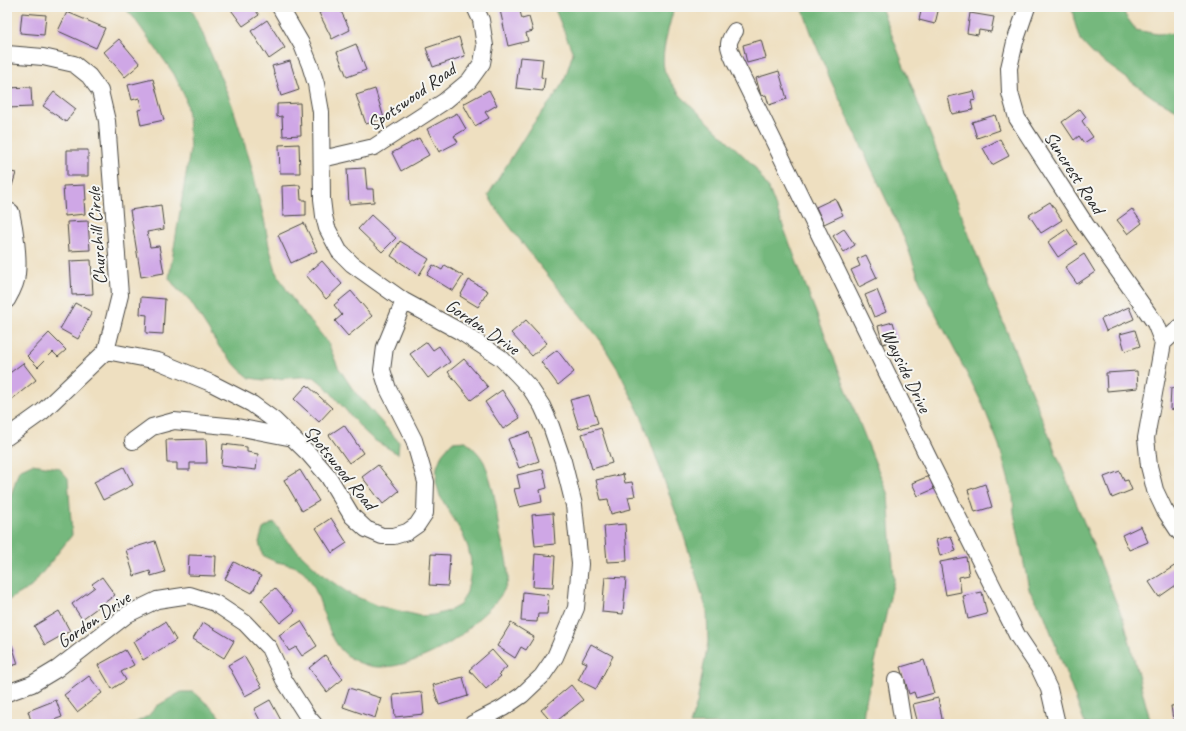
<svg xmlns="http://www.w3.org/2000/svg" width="1186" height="731" viewBox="0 0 1186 731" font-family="Caveat,sans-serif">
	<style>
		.forest { fill: #74b87d; stroke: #507254 }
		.building { fill: #cfa7e6 }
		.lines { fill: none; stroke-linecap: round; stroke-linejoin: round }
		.minor-casing { stroke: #484641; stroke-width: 18 }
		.minor { stroke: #fff; stroke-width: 16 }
		.labels { text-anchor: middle; stroke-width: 4; stroke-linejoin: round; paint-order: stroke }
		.street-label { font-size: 19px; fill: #2b2b2b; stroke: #f6f6f2 }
	</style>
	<rect width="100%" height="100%" fill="#f6f6f2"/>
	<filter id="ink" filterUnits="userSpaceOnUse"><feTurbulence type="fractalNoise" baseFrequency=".025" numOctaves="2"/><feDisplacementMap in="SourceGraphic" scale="8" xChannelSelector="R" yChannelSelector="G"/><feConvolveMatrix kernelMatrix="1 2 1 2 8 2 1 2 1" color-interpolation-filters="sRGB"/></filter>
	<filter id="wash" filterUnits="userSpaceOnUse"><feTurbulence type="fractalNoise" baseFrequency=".012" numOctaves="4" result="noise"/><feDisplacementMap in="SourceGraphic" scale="16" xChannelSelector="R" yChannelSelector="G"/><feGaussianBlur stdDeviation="0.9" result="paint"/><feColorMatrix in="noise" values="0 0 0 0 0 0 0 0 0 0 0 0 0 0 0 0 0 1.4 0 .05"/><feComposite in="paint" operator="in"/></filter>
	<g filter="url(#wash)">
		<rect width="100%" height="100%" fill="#eedfc0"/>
		<path class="forest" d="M124,7H190L197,20L232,105L250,161L264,219L269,246L277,274L291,297L328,343L338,367L354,391L399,442L398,454L374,440L363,430L325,386L314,377H300L264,380L250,378L239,369L220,348L188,298L177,289L169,278L190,150L188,115L185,97L174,74L134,18Z
			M554,7H674C670,25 659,55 665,72C669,81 675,88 681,96L753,165L769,189L813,305L888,495L894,580L864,710L863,724H690L697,703L708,642L707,611L682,530L642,418L619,371L598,337L536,261L495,207L488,195L530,128L554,97L564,81L573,53Z
			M802,7H881L993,297L1125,624L1147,709L1152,724H1085L1044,614L1029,589L1014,513L1013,496L999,445L993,430L982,403L922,287L905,240L831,81L813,38Z
			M1072,7H1124L1125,15L1136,30L1157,34L1179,33V111L1154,98L1093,54L1080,40L1074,20Z
			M466,441C472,447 480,454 484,462C489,473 494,493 496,505C497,511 497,518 498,523C500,539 510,566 508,580C504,596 490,608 479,618C473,624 467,630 461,635C440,652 394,674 366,665C331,655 328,623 317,594C313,585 310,578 303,571C295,565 286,564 277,562C273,561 268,558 263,556L259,542L263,529L274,522L287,541L324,576L350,594L378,606L421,616L434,615L449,611L460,605L467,592L470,577L471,561L468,547L462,533L440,496L436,482L437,467L442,454L452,442Z
			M32,464L59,468L68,478L72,535L31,587L7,601V508L19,470Z
			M181,692H194L216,712L224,724H133L148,716L157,706Z"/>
		<g id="blocks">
			<path class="building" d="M229,7H253L259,15L243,26Z
				M332,7H339L350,30L332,39L319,13Z
				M514,7H519L522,19L529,17L533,31L526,33L528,41L508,46L500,10Z
				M922,7H939L935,24L919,20Z
				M67,12L105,28L96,48L58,31Z
				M22,13L46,15L44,35L20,33Z
				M970,13L994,17L991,32L979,30L978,35L967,33Z
				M267,20L285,48L269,59L251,31Z
				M459,37L465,56L433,67L426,48Z
				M119,39L140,64L125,77L104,52Z
				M761,40L766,58L747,63L743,45Z
				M356,44L366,70L347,77L337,52Z
				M520,57L543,59L541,77L545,78L543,91L516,88Z
				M290,61L299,90L281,96L272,66Z
				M779,71L787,99L769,105L766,95L761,96L756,78Z
				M153,79L164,120L141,125L138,110L142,109L139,98L132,100L128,85Z
				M31,87L32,107L7,108V88Z
				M375,89L384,118L366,124L356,95Z
				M489,90L497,105L485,112L489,118L475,126L463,104Z
				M974,91L976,100L971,101L973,110L952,114L948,97Z
				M54,92L76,109L66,122L43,106Z
				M300,103L301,135L283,136L282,116L277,117V104Z
				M1080,109L1086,117L1082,121L1093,137L1084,143L1079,136L1074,140L1062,122Z
				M457,113L466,129L454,136L458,142L439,152L427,129Z
				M995,115L1000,130L977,138L972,122Z
				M419,138L429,155L401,171L392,153Z
				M1000,139L1009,156L992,165L983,148Z
				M299,144L300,173H280L279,145Z
				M67,150H88V176H67Z
				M365,168L367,189H373L374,202L349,204L347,169Z
				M7,171L16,173L12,186L7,184Z
				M85,185L86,200H84L85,214L65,216L63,186Z
				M300,185L301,200H306V215L283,216L282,186Z
				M835,198L843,215L824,224L816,207Z
				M1050,202L1062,220L1041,233L1029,215Z
				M161,205L164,229L147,232L150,247L159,246L164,273L141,277L130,210Z
				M1132,209L1142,223L1128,234L1117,220Z
				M371,215L396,238L382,252L358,229Z
				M88,221L90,250L69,251L67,222Z
				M304,223L317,251L291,263L278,235Z
				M844,229L855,245L844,252L833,236Z
				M1067,229L1077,244L1058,257L1048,242Z
				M400,241L429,259L419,275L391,256Z
				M1084,254L1095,272L1077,284L1065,267Z
				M866,255L877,278L859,287L851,270L860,266L857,259Z
				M91,260L93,294L72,295L70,261Z
				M322,261L342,284L326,299L306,275Z
				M433,265L442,270L445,265L463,276L453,291L427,275Z
				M469,280L488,291L478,307L460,296Z
				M877,290L886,312L874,317L865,295Z
				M351,291L372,316L348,336L335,321L342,315L334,305Z
				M141,297L165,299L163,334L146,333L147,315L140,314Z
				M75,303L92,312L78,339L60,329Z
				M1129,307L1134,319L1106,331L1101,319Z
				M526,320L547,343L532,356L511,333Z
				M893,322L898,339L883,344L878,326Z
				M1135,330L1140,346L1125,351L1120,334Z
				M49,333L66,350L58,357L53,352L38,367L27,356Z
				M427,342L433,350L439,346L450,362L428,378L410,354Z
				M557,350L574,372L558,385L541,362Z
				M464,359L488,387L471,400L448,372Z
				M23,363L36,380L11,400L7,394V375Z
				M1137,371L1138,388L1107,391L1106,373Z
				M307,385L332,408L319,422L294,399Z
				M1171,388L1179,389V410L1170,409Z
				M502,390L520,418L503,429L485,402Z
				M589,395L598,423L579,429L570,400Z
				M344,425L363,453L349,463L329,435Z
				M601,428L612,463L592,469L582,434Z
				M529,432L539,461L519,468L508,439Z
				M206,439L207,463H190V470H177V463H167L166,440Z
				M223,444L247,447V452L258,454L256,470L221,466Z
				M378,465L399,491L383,504L362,477Z
				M124,467L133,485L103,500L94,482Z
				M543,469L547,488L540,490L542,502L519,507L514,489L520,488L517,475Z
				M300,470L319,501L302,511L284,480Z
				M1120,471L1124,481L1128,480L1132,490L1112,498L1104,477Z
				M623,474L625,483L632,482L635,496L628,497L631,509L611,514L608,499L601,500L596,480Z
				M929,476L934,489L918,496L912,483Z
				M985,484L992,507L975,512L968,490Z
				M553,513L555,544L535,546L532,515Z
				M331,518L347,543L332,553L316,528Z
				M625,524L627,561L607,562L604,526Z
				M1141,526L1148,542L1129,550L1122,535Z
				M951,536L956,551L940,556L936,540Z
				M155,541L165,572L151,576L150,571L134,576L126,550Z
				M431,554L450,555L448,586L429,585Z
				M535,554L555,556L553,588L533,587Z
				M189,555L216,556L215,576L188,575Z
				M966,557L969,575L959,577L961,592L946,595L940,562Z
				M234,562L261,576L252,593L225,579Z
				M1176,565L1179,569V583L1159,597L1149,582Z
				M102,577L115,595L82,619L72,604L95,587L92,584Z
				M605,577L626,578L623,614L602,612Z
				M275,588L295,611L280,623L261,600Z
				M523,592L549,595L547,614H538L537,622L521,621Z
				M982,592L987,614L968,619L963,596Z
				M59,611L70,631L45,645L34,626Z
				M301,621L317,646L302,656L296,647L289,651L279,635Z
				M165,622L176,640L143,660L133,642Z
				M203,622L234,641L224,658L193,639Z
				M511,623L534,637L526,650L521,647L515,658L497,646Z
				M591,644L613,656L596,689L578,680L587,663L582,661Z
				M12,645L18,664L7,667V646Z
				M125,650L134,665L121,672L126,680L112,689L98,665Z
				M492,650L507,667L499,674L501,676L486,689L469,670Z
				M325,655L343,679L327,692L309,668Z
				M244,656L262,687L245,696L228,665Z
				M924,660L934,693L916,698L914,692L909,694L901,667Z
				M89,676L102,693L77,712L64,695Z
				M463,677L468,696L439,705L433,685Z
				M571,685L583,700L553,724L541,710Z
				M349,688L381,698L375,718L343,707Z
				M422,692L424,714L395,717L393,695Z
				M938,698L943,724H918L913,704Z
				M56,700L62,717L51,721L52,724H32L28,711Z
				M270,700L283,724H262L254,709Z
				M1179,705V719L1173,720L1171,706Z"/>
		</g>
	</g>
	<g filter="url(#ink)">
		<use href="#blocks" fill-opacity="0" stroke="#484641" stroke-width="1"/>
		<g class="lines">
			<g class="minor-casing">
				<path id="minor" d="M280,7L302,45L310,65L316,84L321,112L322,199L324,216L327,228L339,251L352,264L404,301L461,332L501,358L517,374L530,388L542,406L551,426L563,461L574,505L580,564L576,608L555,657L542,676L522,695L503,708L472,724
					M1027,7L1015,42L1009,68L1010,93L1017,118L1086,225L1155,323L1163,343
					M735,31C726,44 728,46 734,60L929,459L1017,635L1039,668L1049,689L1057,724
					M7,54L43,57L74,64L89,76L100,91L107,121L120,295L106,351L42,412L7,437
					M322,159L374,147L445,101L469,81L482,63L485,46L481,20L475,7
					M7,300C11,293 17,283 17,274C19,257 15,229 11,212
					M1163,343L1146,438L1149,466L1155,490L1164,509L1179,532
					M1163,343L1179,328
					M106,351L158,361L211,383L252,404L274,420L309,454L328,476L352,516L366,529L382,536H394L407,532L417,525L425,513L426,482L414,440L388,389L382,370L385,347L404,301
					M133,441L152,427L174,421L237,427L293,438
					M896,680L903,724
					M7,693L32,684L57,669L128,614L157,600L190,595L215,603L245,623L269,648L284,680L307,716L314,724"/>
			</g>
			<use href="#minor" class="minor"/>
		</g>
	</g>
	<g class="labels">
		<g class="street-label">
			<text transform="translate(411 96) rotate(-35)" y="7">Spotswood Road</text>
			<text transform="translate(1075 172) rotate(57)" y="7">Suncrest Road</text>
			<text transform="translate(96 236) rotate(-94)" y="7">Churchill Circle</text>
			<text transform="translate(483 326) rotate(34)" y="7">Gordon Drive</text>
			<text transform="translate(907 370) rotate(64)" y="7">Wayside Drive</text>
			<text transform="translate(341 467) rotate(51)" y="7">Spotswood Road</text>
			<text transform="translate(93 619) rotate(-35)" y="7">Gordon Drive</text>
		</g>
	</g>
	<rect width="1186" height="731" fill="none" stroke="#f6f6f2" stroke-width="24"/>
</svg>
